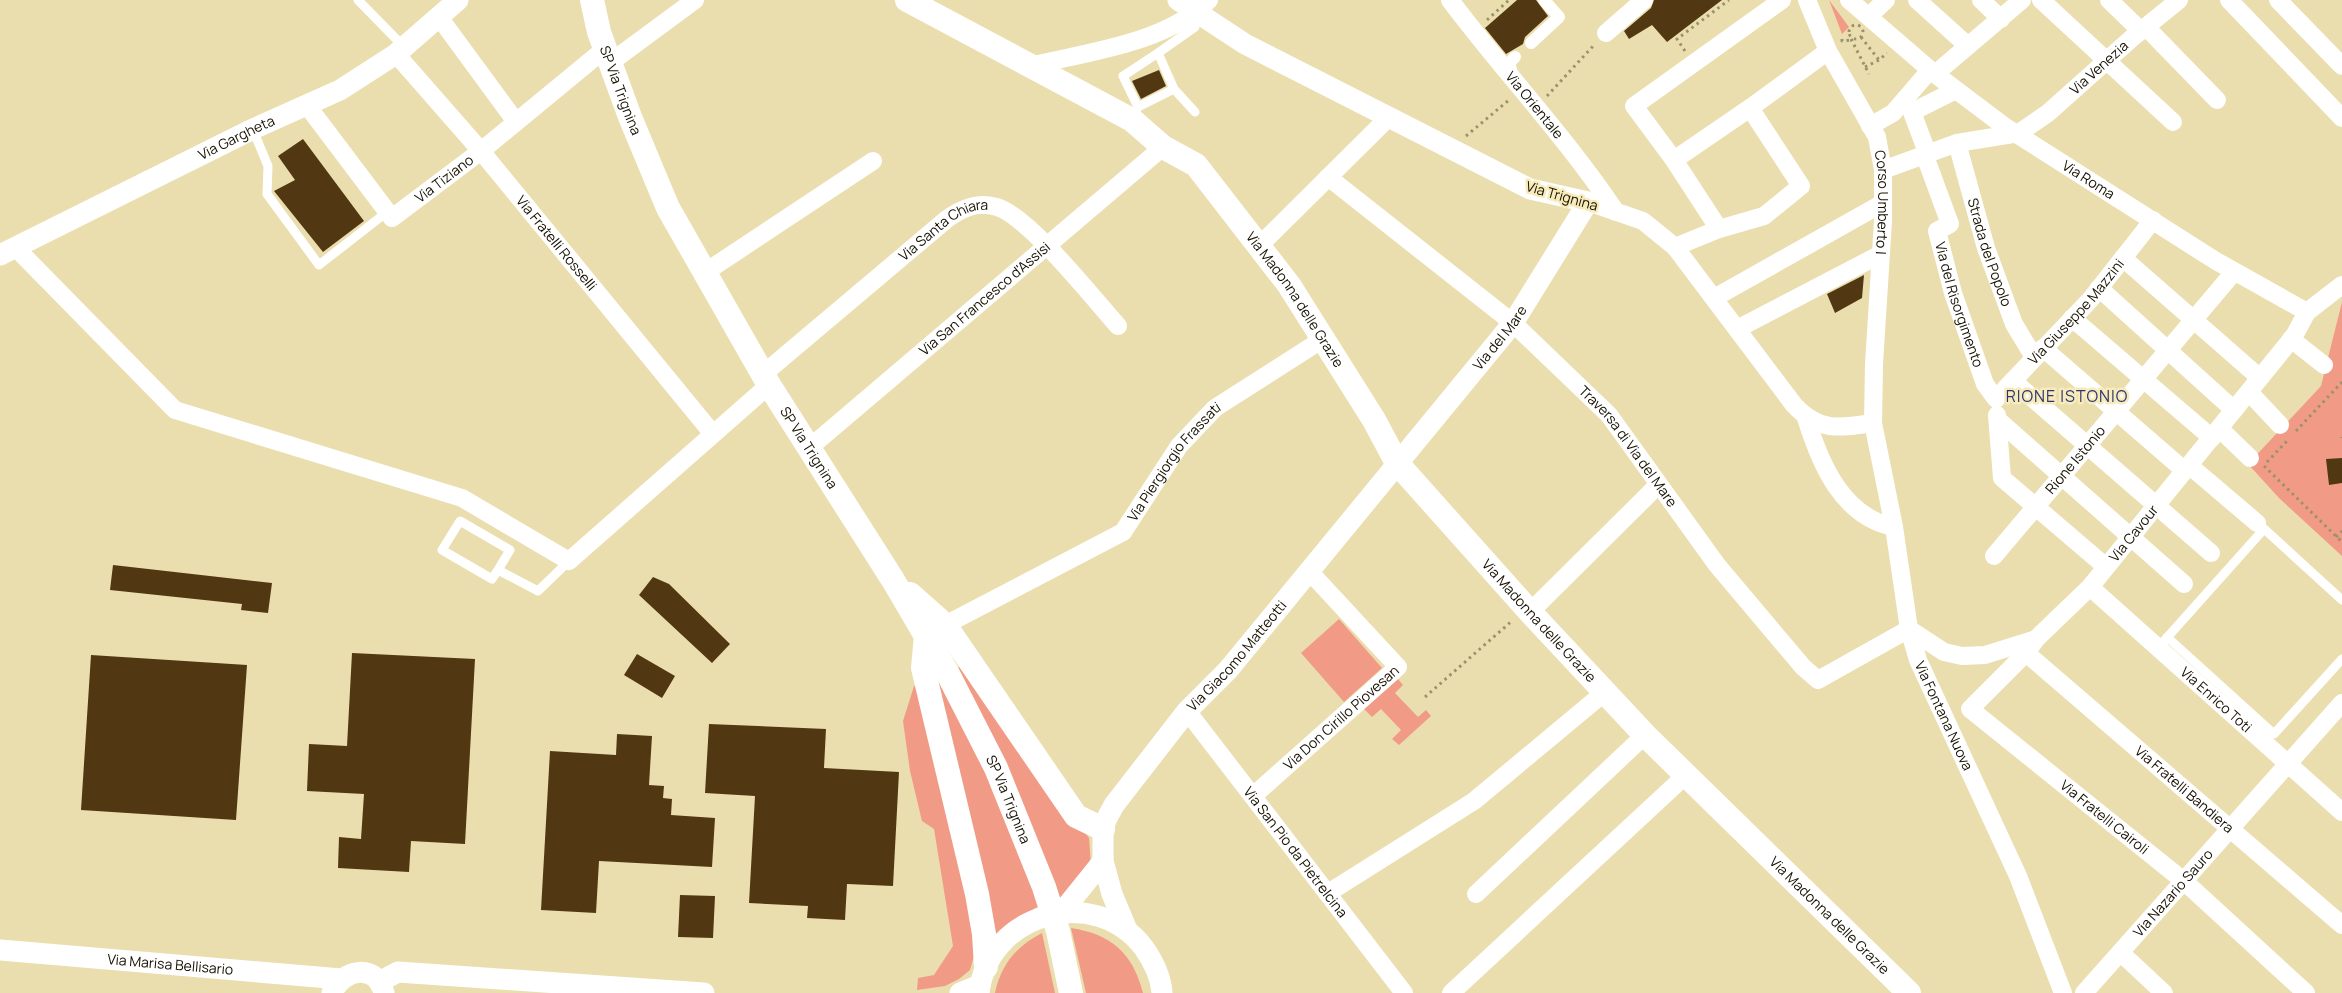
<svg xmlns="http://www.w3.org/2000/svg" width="2342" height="993" viewBox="0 0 2342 993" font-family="Manrope,sans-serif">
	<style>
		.green { fill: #f19b86 }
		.building { fill: #513812 }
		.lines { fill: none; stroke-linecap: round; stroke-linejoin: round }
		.path { stroke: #9a916d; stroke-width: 3; stroke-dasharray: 2.5 4; stroke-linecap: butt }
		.service { stroke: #fff; stroke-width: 9 }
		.pedestrian { stroke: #fff; stroke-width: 12 }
		.minor { stroke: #fff; stroke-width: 18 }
		.tertiary { stroke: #fff; stroke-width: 21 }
		.secondary { stroke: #fff; stroke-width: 24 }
		.labels { text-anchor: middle; stroke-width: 5; stroke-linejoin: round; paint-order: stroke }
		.street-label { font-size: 14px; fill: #151001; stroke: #f8ebbb }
		.quarter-label { font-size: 16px; letter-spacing: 1px; fill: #2e3670; stroke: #f8ebbb }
	</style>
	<rect width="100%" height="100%" fill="#ebdeae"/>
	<path class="green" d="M1829,0L1849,27L1842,34Z
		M2342,302V556L2280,499L2248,464L2321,386Z
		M1339,619L1382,668L1344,702L1301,653Z
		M966,664L1089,838L1091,865L1065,899L1035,908L1013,923L974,956L970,970L959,979L945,986L917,990L918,978L934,975L953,946L934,829L922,821L910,771L903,721L914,686Z
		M1398,679L1403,685L1395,693L1418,717L1426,710L1431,716L1399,745L1392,739L1401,730L1381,709L1372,717L1364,709Z
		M1071,928C1111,934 1133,953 1143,993H1086Z
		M1042,933L1055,993H995C1001,964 1017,946 1042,933Z"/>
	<path class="building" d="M1517,0H1536L1548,16L1525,37L1523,44L1506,54L1485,28Z
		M1654,0H1722L1667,42L1652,25L1629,39L1624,31L1651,8Z
		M1159,70L1166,86L1141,99L1132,81Z
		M303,139L364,221L323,252L274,191L295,180L278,156Z
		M1864,275L1862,298L1835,313L1827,294Z
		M2342,458V483L2329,485L2326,459Z
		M113,565L272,583L268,613L241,610L242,604L110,590Z
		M653,577L669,584L730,644L712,663L639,595Z
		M352,653L475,659L465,844L411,841L409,872L338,868L339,837L361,839L364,794L307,791L309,744L347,746Z
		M637,654L675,676L662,698L624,675Z
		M91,655L247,665L236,820L81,810Z
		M709,724L826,729L824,768L899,772L893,886L847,884L845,920L807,918L808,906L749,903L755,796L705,793Z
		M617,734L652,736L649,785L664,786L663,798L672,799L671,815L715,818L712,867L599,861L596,913L541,910L550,751L616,755Z
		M680,895L715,896L713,938L678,937Z"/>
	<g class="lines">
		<path class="path" d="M1487,20L1509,0
			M1849 32a7 7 0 1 1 14 0a7 7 0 1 1-14 0Z
			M1861,37L1879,60
			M1842,39V41L1852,40
			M1851,39L1869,74
			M1685,51L1677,39L1729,0
			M1865,67L1879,60L1887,53
			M1547,96L1595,44
			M1466,136L1509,100
			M2296,431L2342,382
			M2342,437V438
			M2267,462L2287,441
			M2264,466L2342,542
			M2336,537L2342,531
			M1425,697L1513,620"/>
		<path class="service" d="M358,0L404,47
			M1138,107L1123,76L1158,53
			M1136,111L1138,107L1174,89
			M1195,112L1174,89L1158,53L1195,27L1196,14
			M253,130L268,166L267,194L319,265L387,212
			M2261,526L2342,600
			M498,570L492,579L442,550L460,521L510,550L498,570L538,591L569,561
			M2167,637L2274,734L2342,659
			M2164,641L2264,529"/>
		<path class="pedestrian" d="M1531,43L1559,17L1544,0
			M1513,76L1509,63L1515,57"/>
		<g class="minor">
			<path id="s1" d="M1450,0C1504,72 1566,137 1616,212"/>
			<path id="s2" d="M1807,0L1828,51L1877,137L1883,170V221L1874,364L1873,423L1894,527L1909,629L1918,660L2018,876L2063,993"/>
			<path id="s3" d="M1849,0L1935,74L2004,126L2216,261L2307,312"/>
			<path d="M1917,0L1968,46"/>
			<path d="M1981,0L2001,19"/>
			<path d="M2041,0L2173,122"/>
			<path d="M2109,0L2141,31"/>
			<path d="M2229,0L2342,118"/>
			<path d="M2278,0L2342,66"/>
			<path d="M1869,16L1886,0"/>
			<path d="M439,17L516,122"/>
			<path d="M2146,27L2217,100"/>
			<path d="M1606,33L1644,0"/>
			<path id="s4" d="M396,54L481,151L713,434"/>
			<path d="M611,62L695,0"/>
			<path d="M1030,66C1088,52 1167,43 1209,0"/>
			<path d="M1935,74L2022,0"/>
			<path id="s5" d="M306,104L392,218L481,151L606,48"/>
			<path d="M1750,108L1828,51"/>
			<path d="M1870,126L1893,113L1930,70"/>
			<path id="s6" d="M1957,143L1986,248L2014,324L2034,357"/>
			<path d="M1928,155L1912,112L1956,90"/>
			<path id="s7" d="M1925,156L1950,224L1937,231L1953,293L1985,384L1996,399"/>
			<path d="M1674,160L1750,108L1801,186L1764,216L1719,229L1674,160L1634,106L1782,0"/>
			<path id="s8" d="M1883,170L1957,143L2019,133L2048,113L2132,38L2179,0"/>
			<path id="s9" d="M1328,177L1513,323L1609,415L1717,565L1803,667L1818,680L1909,629L1944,652L1962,656L1985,655L2036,639L2090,587L2294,336L2307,312L2342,285"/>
			<path d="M1588,202L1643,221L1675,247L1794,405C1819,432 1839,428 1873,423"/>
			<path d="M1259,246L1388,118"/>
			<path d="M15,247L175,410L462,498L569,561L769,385"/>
			<path d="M1675,247L1719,229"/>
			<path d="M2123,258L2260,378"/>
			<path d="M704,273L873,161"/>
			<path d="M2099,288L2234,410"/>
			<path d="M1714,298L1883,203"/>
			<path d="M2072,318L2212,438"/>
			<path d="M1737,329L1881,254"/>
			<path d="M2291,339L2324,365"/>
			<path d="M2043,348L2185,471"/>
			<path id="s10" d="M762,375L947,219C962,208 978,201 997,207C1029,217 1093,298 1118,326"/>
			<path d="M2013,381L2211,553"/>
			<path id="s11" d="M2005,389L2090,300L2153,220"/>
			<path d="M2249,392L2280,425"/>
			<path d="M1997,415L2002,478L2105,566"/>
			<path d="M1806,418C1820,463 1842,517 1894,527"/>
			<path d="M1998,420L2184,584"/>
			<path d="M2220,429L2250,458"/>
			<path id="s12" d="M808,449L1163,147"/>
			<path d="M2190,466L2257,523"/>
			<path id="s13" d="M1994,556L2234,272"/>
			<path id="s14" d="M2090,587L2342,812"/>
			<path d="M1530,612L1658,485"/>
			<path id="s15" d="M945,625L1123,532L1179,446L1215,408L1323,339"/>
			<path id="s16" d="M2036,639L2026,653L1970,709L2185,882L2306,993"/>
			<path id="s17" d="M2026,653L2342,925"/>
			<path id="s18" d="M1187,711L1404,993"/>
			<path id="s19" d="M1253,796L1398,667L1309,571"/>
			<path d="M1328,893L1474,801L1605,692"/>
			<path d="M1476,894L1645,735"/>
			<path d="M2121,953L2164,993"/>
			<path d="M1451,993L1686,775"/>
			<path id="s20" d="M2084,993L2342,703"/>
		</g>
		<g class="tertiary">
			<path id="s21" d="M0,255L253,129L340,90L396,54L458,0"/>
			<path d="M1062,912L1103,861"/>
			<path id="s22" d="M1127,930L1112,894L1103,861V829L1107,818L1114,805L1187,711L1228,670L1513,323L1588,202L1530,189L1245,44L1178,0"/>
			<path id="s23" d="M0,950L341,979"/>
			<path d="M379,982L398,972L704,993"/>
			<path d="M332,993C343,968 377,963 384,993"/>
			<path d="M960,993L980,985"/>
			<path d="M979,993C988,913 1095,883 1144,948C1153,961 1161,976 1162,993"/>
		</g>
		<g class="secondary">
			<path id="s24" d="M592,0L599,32L630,117L668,208L769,385L893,580L947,672L996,768L1044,887L1058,931L1071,993"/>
			<path id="s25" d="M907,0L1132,120L1163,147L1196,165L1289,285L1374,420L1397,463L1530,612L1645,735L1909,993"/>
			<path d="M910,594L945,625L1076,816L1103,829"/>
			<path d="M926,635L923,668L977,894L984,934L986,967"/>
		</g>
	</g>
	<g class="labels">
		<g class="street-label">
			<text dy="5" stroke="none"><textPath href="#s8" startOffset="245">Via Venezia</textPath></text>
			<text dy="5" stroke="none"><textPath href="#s24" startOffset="95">SP Via Trignina</textPath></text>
			<text dy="5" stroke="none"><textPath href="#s1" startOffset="135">Via Orientale</textPath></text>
			<text dy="5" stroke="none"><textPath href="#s21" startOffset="264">Via Gargheta</textPath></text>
			<text dy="5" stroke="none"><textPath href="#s5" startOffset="208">Via Tiziano</textPath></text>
			<text dy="5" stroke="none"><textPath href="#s3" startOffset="300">Via Roma</textPath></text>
			<text transform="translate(1562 196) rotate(16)" y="5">Via Trignina</text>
			<text dy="5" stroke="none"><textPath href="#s2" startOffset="220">Corso Umberto I</textPath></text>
			<text dy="5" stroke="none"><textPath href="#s10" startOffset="234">Via Santa Chiara</textPath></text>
			<text dy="5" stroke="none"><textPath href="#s4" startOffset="248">Via Fratelli Rosselli</textPath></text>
			<text dy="5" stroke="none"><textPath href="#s6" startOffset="114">Strada del Popolo</textPath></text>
			<text dy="5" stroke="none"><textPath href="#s12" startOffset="232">Via San Francesco d'Assisi</textPath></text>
			<text dy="5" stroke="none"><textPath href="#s25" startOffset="501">Via Madonna delle Grazie</textPath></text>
			<text dy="5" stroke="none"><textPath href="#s7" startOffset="164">Via del Risorgimento</textPath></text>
			<text dy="5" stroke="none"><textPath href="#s11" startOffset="105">Via Giuseppe Mazzini</textPath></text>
			<text dy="5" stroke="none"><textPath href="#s22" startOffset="738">Via del Mare</textPath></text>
			<text dy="5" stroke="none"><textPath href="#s24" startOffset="500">SP Via Trignina</textPath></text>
			<text dy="5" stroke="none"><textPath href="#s9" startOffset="405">Traversa di Via del Mare</textPath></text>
			<text dy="5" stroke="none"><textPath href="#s13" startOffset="126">Rione Istonio</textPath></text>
			<text dy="5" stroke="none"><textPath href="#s15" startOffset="288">Via Piergiorgio Frassati</textPath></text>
			<text dy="5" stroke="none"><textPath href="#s9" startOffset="1092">Via Cavour</textPath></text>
			<text dy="5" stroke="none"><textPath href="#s25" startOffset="906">Via Madonna delle Grazie</textPath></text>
			<text dy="5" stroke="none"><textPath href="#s22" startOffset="325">Via Giacomo Matteotti</textPath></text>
			<text dy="5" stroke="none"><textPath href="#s14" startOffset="169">Via Enrico Toti</textPath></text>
			<text dy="5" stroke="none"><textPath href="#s2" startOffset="744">Via Fontana Nuova</textPath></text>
			<text dy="5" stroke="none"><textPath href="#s19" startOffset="118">Via Don Cirillo Piovesan</textPath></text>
			<text dy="5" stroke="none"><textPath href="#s17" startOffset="209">Via Fratelli Bandiera</textPath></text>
			<text dy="5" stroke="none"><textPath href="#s24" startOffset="905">SP Via Trignina</textPath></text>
			<text dy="5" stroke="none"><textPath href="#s16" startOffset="269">Via Fratelli Cairoli</textPath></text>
			<text dy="5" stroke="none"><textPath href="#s18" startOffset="178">Via San Pio da Pietrelcina</textPath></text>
			<text dy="5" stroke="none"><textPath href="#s20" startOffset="134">Via Nazario Sauro</textPath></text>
			<text dy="5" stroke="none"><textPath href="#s25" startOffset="1320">Via Madonna delle Grazie</textPath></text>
			<text dy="5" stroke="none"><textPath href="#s23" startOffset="171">Via Marisa Bellisario</textPath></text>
		</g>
		<g class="quarter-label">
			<text x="2067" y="402">RIONE ISTONIO</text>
		</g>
	</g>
</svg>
